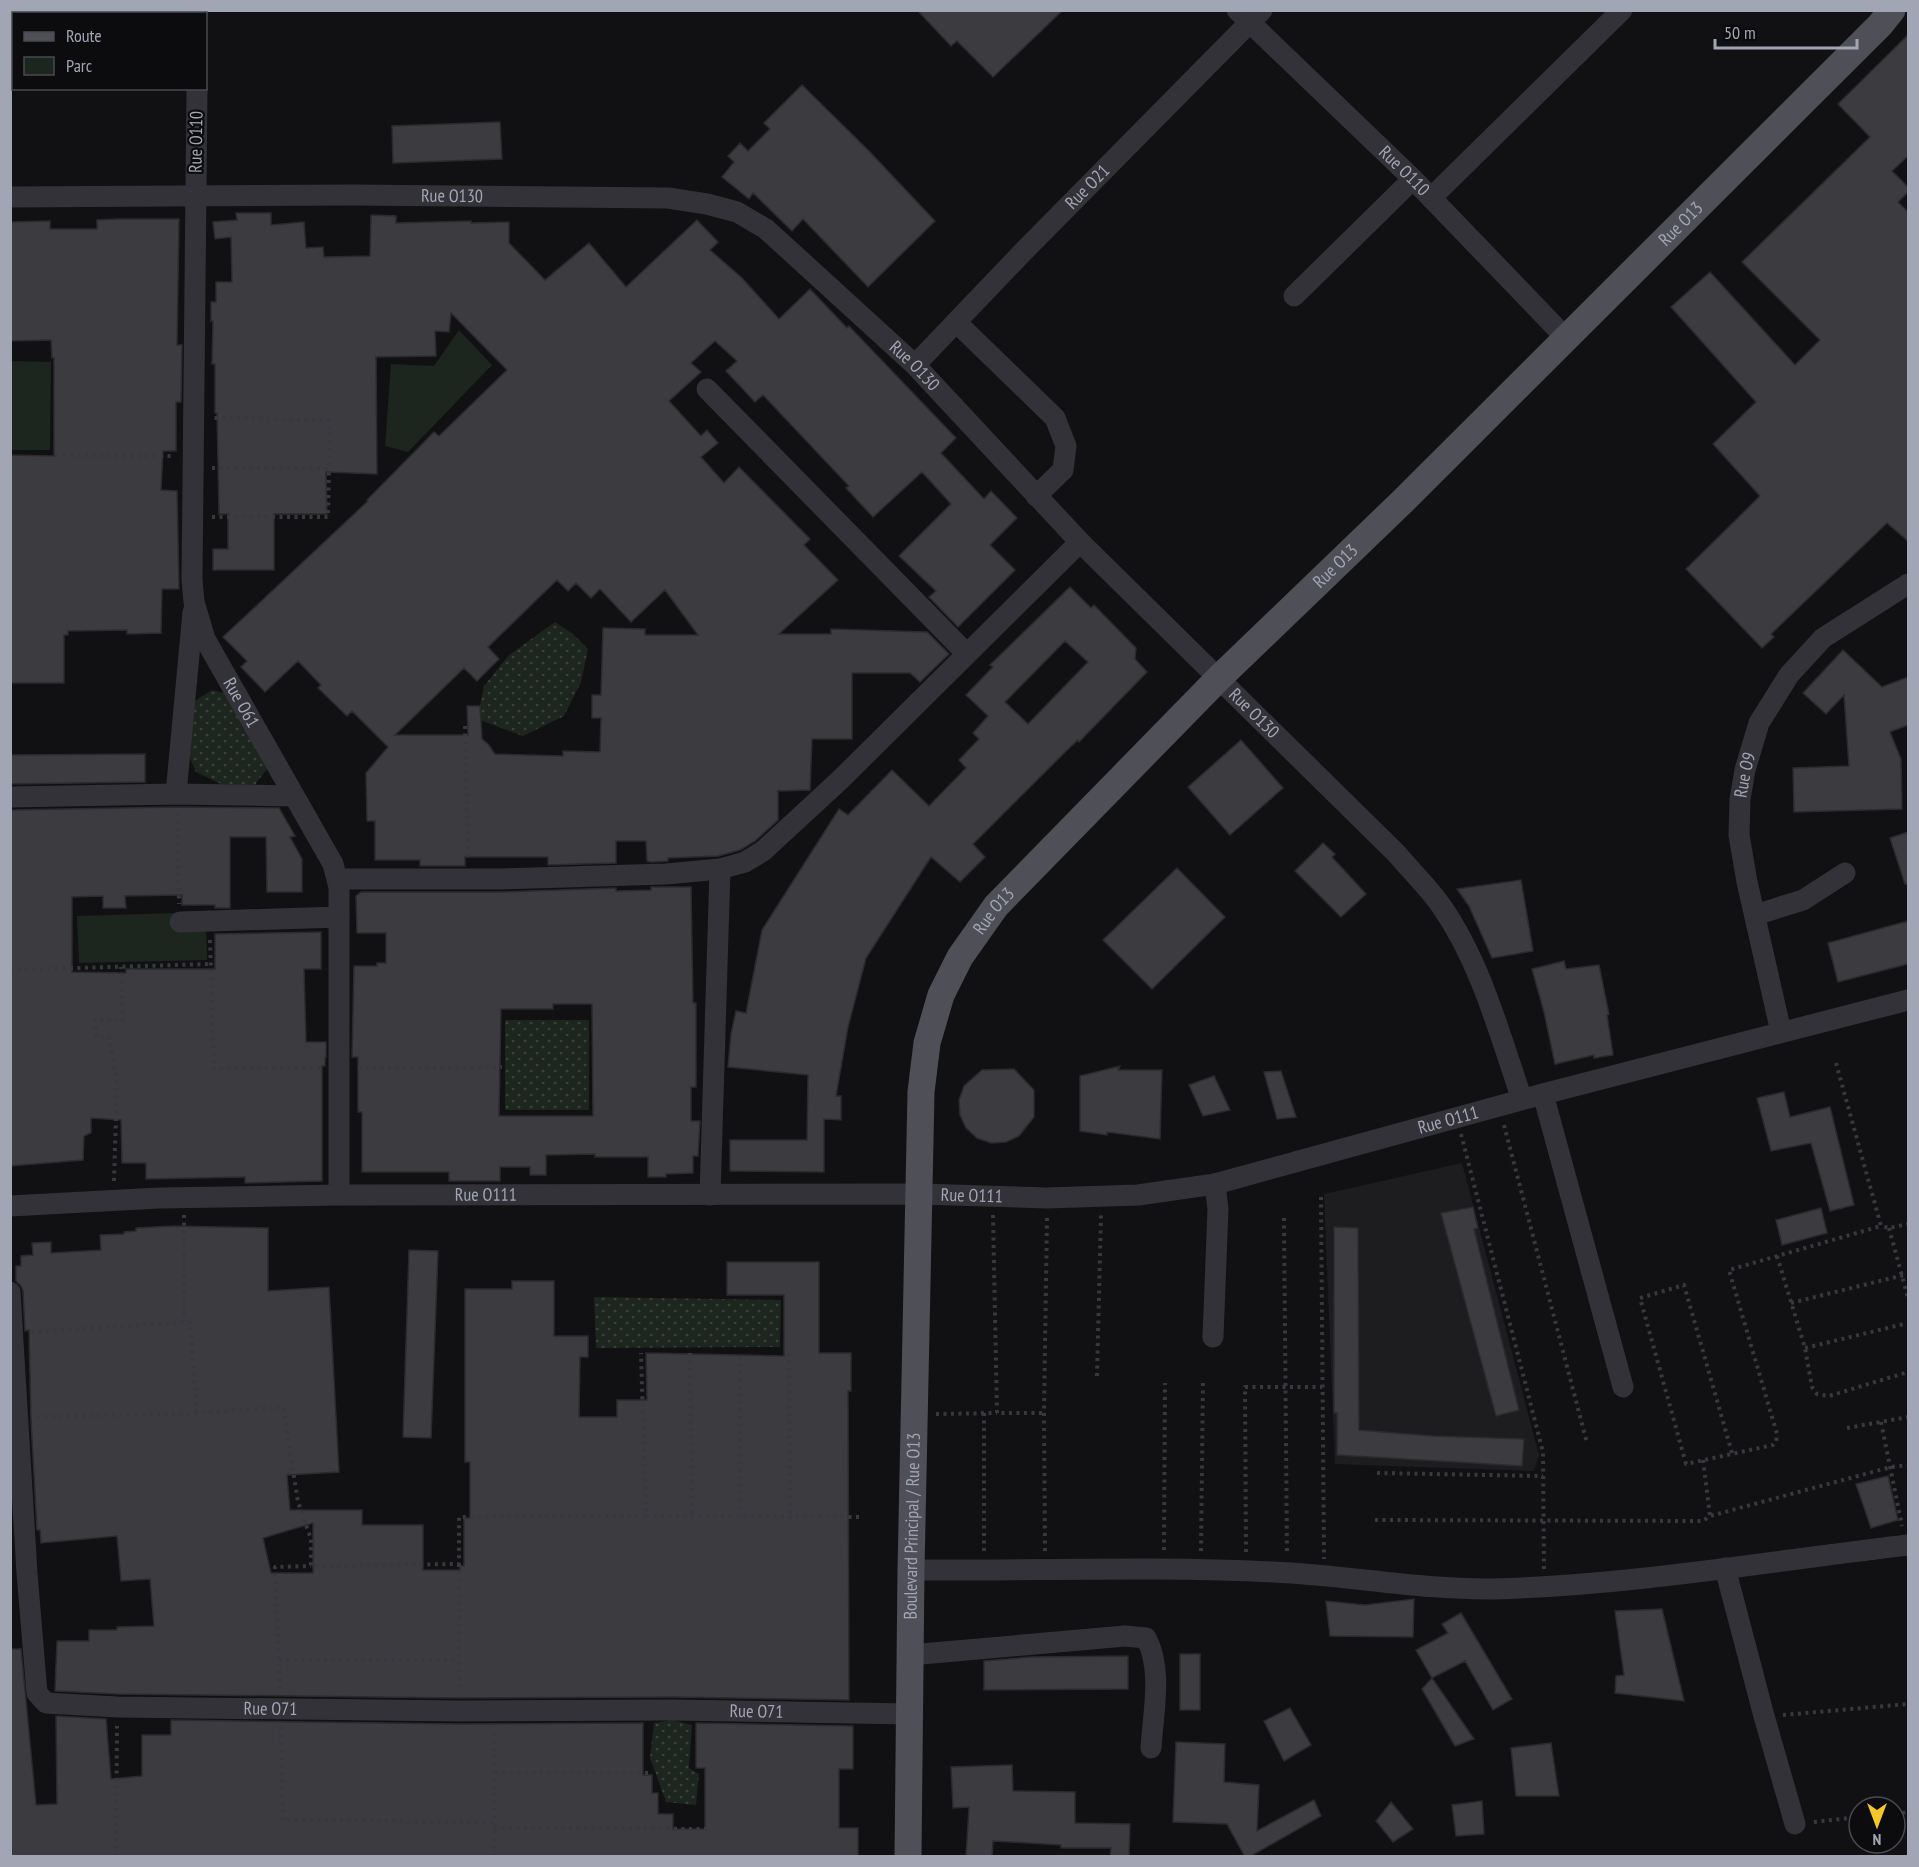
<svg xmlns="http://www.w3.org/2000/svg" width="1919" height="1867" viewBox="0 0 1919 1867" font-family="'PT Sans Narrow',sans-serif">
	<style>
		.built { fill: #1d1d20 }
		.grass { fill: url(#grass-dots) }
		.park { fill: #1d251f }
		.building { fill: #3b3b40; stroke: #2b2b2f; stroke-width: 1.5; fill-rule: evenodd }
		.lines { fill: none; stroke-linecap: round; stroke-linejoin: round }
		.path { stroke: #38393f; stroke-width: 4; stroke-dasharray: 3 4.5; stroke-linecap: butt }
		.minor { stroke: #323238; stroke-width: 21 }
		.major { stroke: #4e4f57; stroke-width: 27 }
		.labels { text-anchor: middle; stroke-width: 4.5; stroke-linejoin: round; paint-order: stroke }
		.street-label { font-size: 18px; fill: #a2a5b4; stroke: #0c0c0e }
	</style>
	<defs>
		<pattern id="grass-dots" width="8" height="8" patternUnits="userSpaceOnUse" patternTransform="scale(1.5)"><rect width="8" height="8" fill="#1d251f"/><path d="M2 2h.1M6 6h.1" fill="none" stroke="#3b423d" stroke-width="1.8" stroke-linecap="round"/></pattern>
	</defs>
	<rect width="100%" height="100%" fill="#111113"/>
	<path class="built" d="M1462,1163L1539,1455L1534,1471L1335,1464L1324,1194Z"/>
	<path class="grass" d="M555,622L573,634L588,649L581,682L564,716L523,736L477,719L484,686L509,655Z
		M212,690L228,694L267,769L254,786L221,784L196,772L186,749L190,704Z
		M505,1020H589V1110H505Z
		M594,1297L781,1300L780,1347L596,1348Z
		M673,1720L692,1725L689,1768L699,1774L696,1805L666,1802L650,1758L654,1723Z"/>
	<path class="park" d="M459,330L492,365L408,452L385,446L391,364L434,366Z
		M11,361L51,362L50,450H11Z
		M175,913L206,926L207,960L79,963L77,916Z"/>
	<path class="building" d="M917,10H1063L993,77L957,41L951,46Z
		M1908,35V156L1892,171L1908,187V192L1898,202L1908,212V541L1887,523L1771,634L1774,637L1762,648L1686,569L1760,496L1713,444L1756,402L1671,307L1710,272L1795,365L1820,340L1742,262L1870,137L1838,104Z
		M802,85L869,151L935,221L868,287L803,219L792,231L753,193L749,199L722,177L734,162L728,156L740,143L748,151L770,129L764,123Z
		M500,122L502,159L393,163L392,126Z
		M236,213H271V225L304,222L306,248L323,247L324,257L370,256L371,215L396,216V223L471,221V223L509,222V243L545,280L589,243L626,287L697,220L718,242L710,250L742,278L779,319L810,289L847,328L849,326L956,438L941,453L984,499L991,491L1017,518L990,545L1015,570L958,627L929,597L936,591L899,556L951,504L922,472L873,517L846,488L849,486L763,395L755,402L726,371L737,361L715,341L691,363L701,372L669,401L701,436L707,430L718,443L701,457L724,483L739,467L810,539L804,545L838,580L779,634H831V629L927,632L949,654L920,682L910,673H852V739H812L810,790L778,791V820L755,841L740,850L718,856L668,858V861L651,862L647,861L646,841H616V863L548,865V857H465V866H420V860H375V821H367L366,773L388,747L352,711L347,716L318,688L321,685L298,661L265,692L241,667L247,661L223,637L368,501L367,500L434,432L439,436L507,370L451,313L449,332L435,331L436,356L376,357L377,474L326,472L327,514H274V570H213V549H228V514H219L217,413H215V364H212L213,321H211V302H216V282H232L231,237L215,239L213,222L237,220ZM557,580L568,591L576,583L591,598L600,589L631,622L665,590L698,635H645V629L603,628L601,695H592V718H601L600,752L563,751V756L495,754L488,744L482,739L480,706H467L468,735H395L464,668L477,681L499,659L488,647Z
		M118,219H179L177,345H182L181,402H176V451H163L161,490L177,491L179,589H162L161,633L127,634V630L68,631V635H64V683H10V455L54,456V358H52L51,340L10,341V222L50,221V229H97V220Z
		M1070,587L1091,608L1094,605L1136,648L1135,659L1147,672L1079,742L1078,740L1065,752L973,844L985,857L960,882L931,857L866,958L848,1027L836,1096H841V1120L824,1119V1172L730,1171V1140H807L808,1075L728,1067L731,1034L736,1011L746,1013L762,930L839,809L848,815L892,770L929,806L966,768L959,760L979,739L973,733L988,716L966,695L993,667L990,665ZM1065,641L1088,662L1028,724L1005,702Z
		M1843,650L1882,687L1908,677V725L1890,732L1901,759L1902,809L1794,812L1793,768L1849,766L1844,695L1826,714L1803,693Z
		M1241,740L1283,788L1230,835L1188,787Z
		M145,754V782L10,784V755Z
		M175,807L279,808L295,836L290,837L302,859V892H267L266,837H230V908H215V905H182V895L125,896L126,908H103V896L72,897V972L126,973V969H215V934L321,932V969H304L306,1042H326V1057H325V1066H322V1181L245,1183V1177L146,1179V1163H122L121,1120L91,1118V1133L84,1136L83,1160L10,1166V810Z
		M1908,832V884H1905L1890,838Z
		M1323,843L1335,854L1332,857L1366,894L1341,917L1295,871Z
		M1177,868L1225,917L1152,989L1103,940Z
		M1521,880L1533,951L1492,958L1469,906L1457,889Z
		M651,887H691L693,1003H696V1087H691V1121H700L698,1156H693V1173L666,1174V1177H648V1157H595V1154L546,1155V1175H530V1167H500V1181H449V1172H362V1112H358V1057H352L354,966H377V963H386V933H357L356,896L361,892H500L616,888V891L651,890ZM553,1004H592L593,1116H499L501,1009H553Z
		M1908,921V964L1838,982L1828,943Z
		M1564,961L1566,969L1599,965L1609,1014L1607,1015L1613,1055L1594,1058V1055L1555,1064L1544,1012L1532,969Z
		M1120,1066L1118,1070H1162L1160,1139L1107,1132V1135L1080,1131V1076Z
		M1014,1069L1034,1090V1117L1019,1136L1006,1142L991,1143L977,1138L966,1128L960,1115L959,1100L964,1086L982,1070Z
		M1281,1071L1296,1117L1277,1119L1264,1072Z
		M1214,1076L1230,1110L1203,1116L1189,1085Z
		M1784,1092L1790,1117L1830,1107L1854,1205L1830,1211L1811,1143L1771,1151L1757,1098Z
		M1473,1207L1478,1228L1474,1229L1519,1410L1496,1416L1441,1213Z
		M1821,1208L1827,1233L1782,1245L1776,1220Z
		M174,1226L268,1228V1291L329,1287L339,1472L287,1475L290,1510H362V1525H423V1570H460V1566H464V1518H470V1462H465V1289H512V1281H554V1336H588V1357H580L579,1417H617V1400H647L646,1353L784,1356V1295H727V1262H819V1353H851V1391H848L849,1700L673,1697L459,1698L117,1694L55,1691L57,1641H89V1630H117V1627L154,1626L150,1579L121,1581L117,1536L41,1543L40,1530H37L31,1420L29,1330L25,1331L23,1291L21,1286L16,1281V1266H21V1256L33,1255L32,1243L51,1242V1253L101,1250L100,1235L124,1234V1232L136,1231V1228ZM313,1523V1573H271L263,1538Z
		M1334,1227L1358,1228L1359,1430L1433,1436L1524,1439L1522,1466L1337,1455V1413H1334Z
		M409,1250L438,1251L431,1438L403,1437Z
		M1888,1476L1898,1520L1871,1528L1856,1484Z
		M1414,1599L1413,1637L1330,1636L1326,1601L1365,1605Z
		M1662,1609L1684,1701L1615,1693L1616,1676L1624,1675L1615,1611Z
		M1461,1613L1512,1699L1493,1710L1465,1661L1432,1678L1416,1650L1448,1633L1442,1624Z
		M10,1649H21L36,1805L57,1804L56,1716L106,1719L111,1779L142,1776V1735H171V1720L459,1724L643,1723V1775H652V1793H658V1814H673V1829H705V1768H696V1723L853,1726V1769H839V1828H858V1857H10Z
		M1180,1654H1200V1710H1180Z
		M1128,1656V1689L984,1690V1661L1032,1657Z
		M1432,1678L1474,1739L1455,1746L1422,1689Z
		M1290,1708L1311,1745L1284,1761L1264,1721Z
		M1176,1742L1225,1744L1224,1782L1259,1785L1257,1831L1314,1800L1321,1816L1249,1857H1245L1227,1824L1173,1822Z
		M1551,1743L1559,1796H1516L1511,1748Z
		M1012,1765L1013,1791L1075,1792V1823L1130,1824L1129,1857H1110L1111,1848H1061V1845L993,1841L992,1857H966L969,1807L953,1808L951,1767Z
		M1482,1801L1484,1834L1456,1836L1452,1805Z
		M1391,1802L1413,1829L1393,1842L1376,1821Z"/>
	<g class="lines">
		<path class="path" d="M55,455L174,456
			M212,468L329,469V420L212,418
			M212,517H328L329,469
			M465,726L468,860
			M177,813L179,904
			M210,940L214,1069L320,1068
			M10,970L210,964
			M1836,1063L1881,1226L1889,1228L1908,1224
			M358,1068L502,1067
			M1504,1125L1587,1443
			M1461,1134L1543,1452L1544,1569
			M114,1181L117,1083L109,1037H96L95,1020L123,1021L121,967
			M1321,1197L1324,1559
			M184,1215V1322
			M993,1215L997,1413H1044
			M1284,1218L1287,1554
			M1889,1228L1908,1298
			M1777,1256L1805,1348L1812,1387L1817,1394L1829,1396L1908,1372
			M1791,1303L1908,1274
			M31,1332L190,1322L197,1413
			M1805,1348L1908,1323
			M690,1353L692,1516
			M789,1353L790,1517
			M740,1356L741,1517
			M1097,1376L1101,1214
			M984,1413V1552
			M936,1414L997,1413
			M37,1417L202,1413L283,1407L298,1502L311,1539V1566L459,1564V1517L646,1516L641,1353
			M1881,1422L1902,1526
			M1847,1428L1908,1417
			M1732,1453L1684,1285L1640,1298L1686,1464L1773,1445L1776,1442L1777,1434L1729,1270L1881,1226
			M1703,1460L1710,1516
			M1377,1473L1543,1476
			M646,1516L861,1517
			M1375,1520L1703,1521L1710,1516L1891,1467L1908,1465
			M1164,1550L1165,1383
			M1045,1551L1044,1413L1047,1216
			M1201,1551L1203,1381
			M1246,1552L1245,1387H1322
			M459,1564V1692
			M279,1660H459
			M280,1689L275,1567L311,1566
			M1783,1715L1908,1704
			M281,1727L283,1820L494,1822
			M495,1773H651
			M1895,1814L1908,1812
			M1814,1822L1859,1817
			M494,1828L707,1829
			M116,1856L117,1726
			M494,1856L495,1729"/>
		<g class="minor">
			<path d="M197,10V14"/>
			<path id="s1" d="M1237,10L1413,179L1565,337"/>
			<path id="s2" d="M197,88L192,580L194,602L205,639L333,864L339,887V1195"/>
			<path id="s3" d="M10,197L353,195L668,198L707,204L737,212L766,229L915,365L1080,542L1397,854C1412,872 1429,888 1442,907C1481,963 1500,1036 1522,1099"/>
			<path d="M1431,198L1622,10"/>
			<path d="M1294,296L1413,179"/>
			<path d="M956,322L1055,418L1066,446L1063,470L1036,496"/>
			<path id="s4" d="M915,365L1021,254L1262,10"/>
			<path d="M707,389L966,653"/>
			<path d="M176,794L193,612"/>
			<path d="M10,797L176,794L294,796"/>
			<path d="M338,879H500L666,874L720,869L745,862L763,851L841,779L1080,542"/>
			<path d="M1755,915L1803,900L1845,873"/>
			<path d="M180,922L339,917"/>
			<path id="s5" d="M1781,1032L1747,882L1739,835L1740,799L1745,770L1759,723L1789,675L1823,638L1908,584"/>
			<path d="M1543,1094L1623,1387"/>
			<path d="M710,1195L720,869"/>
			<path id="s6" d="M10,1206L159,1198L339,1195L920,1194L1047,1198L1138,1195L1215,1184L1543,1094L1908,1000"/>
			<path id="s7" d="M10,1292L27,1573L37,1693L46,1703L117,1707L459,1711L673,1710L910,1714"/>
			<path d="M1213,1337L1218,1209L1215,1184"/>
			<path d="M1725,1568L1764,1716L1795,1824"/>
			<path d="M911,1570C1032,1571 1152,1566 1273,1572C1347,1575 1419,1590 1494,1589C1633,1585 1771,1561 1908,1545"/>
			<path d="M910,1655L1125,1636L1146,1638C1163,1668 1153,1714 1151,1748"/>
		</g>
		<path class="major" id="s8" d="M908,1856L911,1570L921,1092L927,1043L941,995L960,957L996,906L1219,678L1404,500L1880,25L1892,10"/>
	</g>
	<g class="labels">
		<g class="street-label">
			<text transform="translate(196 142) rotate(-89)" y="6">Rue O110</text>
			<text dy="6" stroke="none"><textPath href="#s1" startOffset="232">Rue O110</textPath></text>
			<text dy="6" stroke="none"><textPath href="#s4" startOffset="248">Rue O21</textPath></text>
			<text dy="6" stroke="none"><textPath href="#s3" startOffset="442">Rue O130</textPath></text>
			<text dy="6" stroke="none"><textPath href="#s8" startOffset="1935">Rue O13</textPath></text>
			<text dy="6" stroke="none"><textPath href="#s3" startOffset="964">Rue O130</textPath></text>
			<text dy="6" stroke="none"><textPath href="#s8" startOffset="1449">Rue O13</textPath></text>
			<text dy="6" stroke="none"><textPath href="#s2" startOffset="626">Rue O61</textPath></text>
			<text dy="6" stroke="none"><textPath href="#s3" startOffset="1450">Rue O130</textPath></text>
			<text dy="6" stroke="none"><textPath href="#s5" startOffset="262">Rue O9</textPath></text>
			<text dy="6" stroke="none"><textPath href="#s8" startOffset="963">Rue O13</textPath></text>
			<text dy="6" stroke="none"><textPath href="#s6" startOffset="1448">Rue O111</textPath></text>
			<text dy="6" stroke="none"><textPath href="#s6" startOffset="476">Rue O111</textPath></text>
			<text dy="6" stroke="none"><textPath href="#s6" startOffset="962">Rue O111</textPath></text>
			<text dy="6" stroke="none"><textPath href="#s8" startOffset="330">Boulevard Principal / Rue O13</textPath></text>
			<text dy="6" stroke="none"><textPath href="#s7" startOffset="640">Rue O71</textPath></text>
			<text dy="6" stroke="none"><textPath href="#s7" startOffset="1126">Rue O71</textPath></text>
		</g>
	</g>
	<rect width="1919" height="1867" fill="none" stroke="#a2a5b4" stroke-width="24"/>
	<rect x="12" y="12" width="195" height="78" fill="#0c0c0e" stroke="#484950" stroke-width="1.5"/>
	<rect x="24" y="32" width="30" height="9" fill="#4e4f57" stroke="#484950" stroke-width="1.5"/>
	<text x="66" y="42" font-size="18" fill="#a2a5b4">Route</text>
	<rect x="24" y="57" width="30" height="18" fill="#1d251f" stroke="#484950" stroke-width="1.5"/>
	<text x="66" y="72" font-size="18" fill="#a2a5b4">Parc</text>
	<g transform="translate(1877 1825) rotate(180)"><circle r="28" fill="#0c0c0e" stroke="#484950" stroke-width="1.5"/>
	<path d="M0-4.5L10 22L0 15L-10 22Z" fill="#f4c727"/>
	<text y="-9" font-size="16" font-weight="bold" text-anchor="middle" fill="#a2a5b4">N</text>
	</g>
	<path d="M1715 39v9h142v-9" fill="none" stroke="#a2a5b4" stroke-width="3"/>
	<text x="1724" y="39" font-size="18" fill="#a2a5b4" stroke="#0c0c0e" stroke-width="4.5" paint-order="stroke">50 m</text>
</svg>
